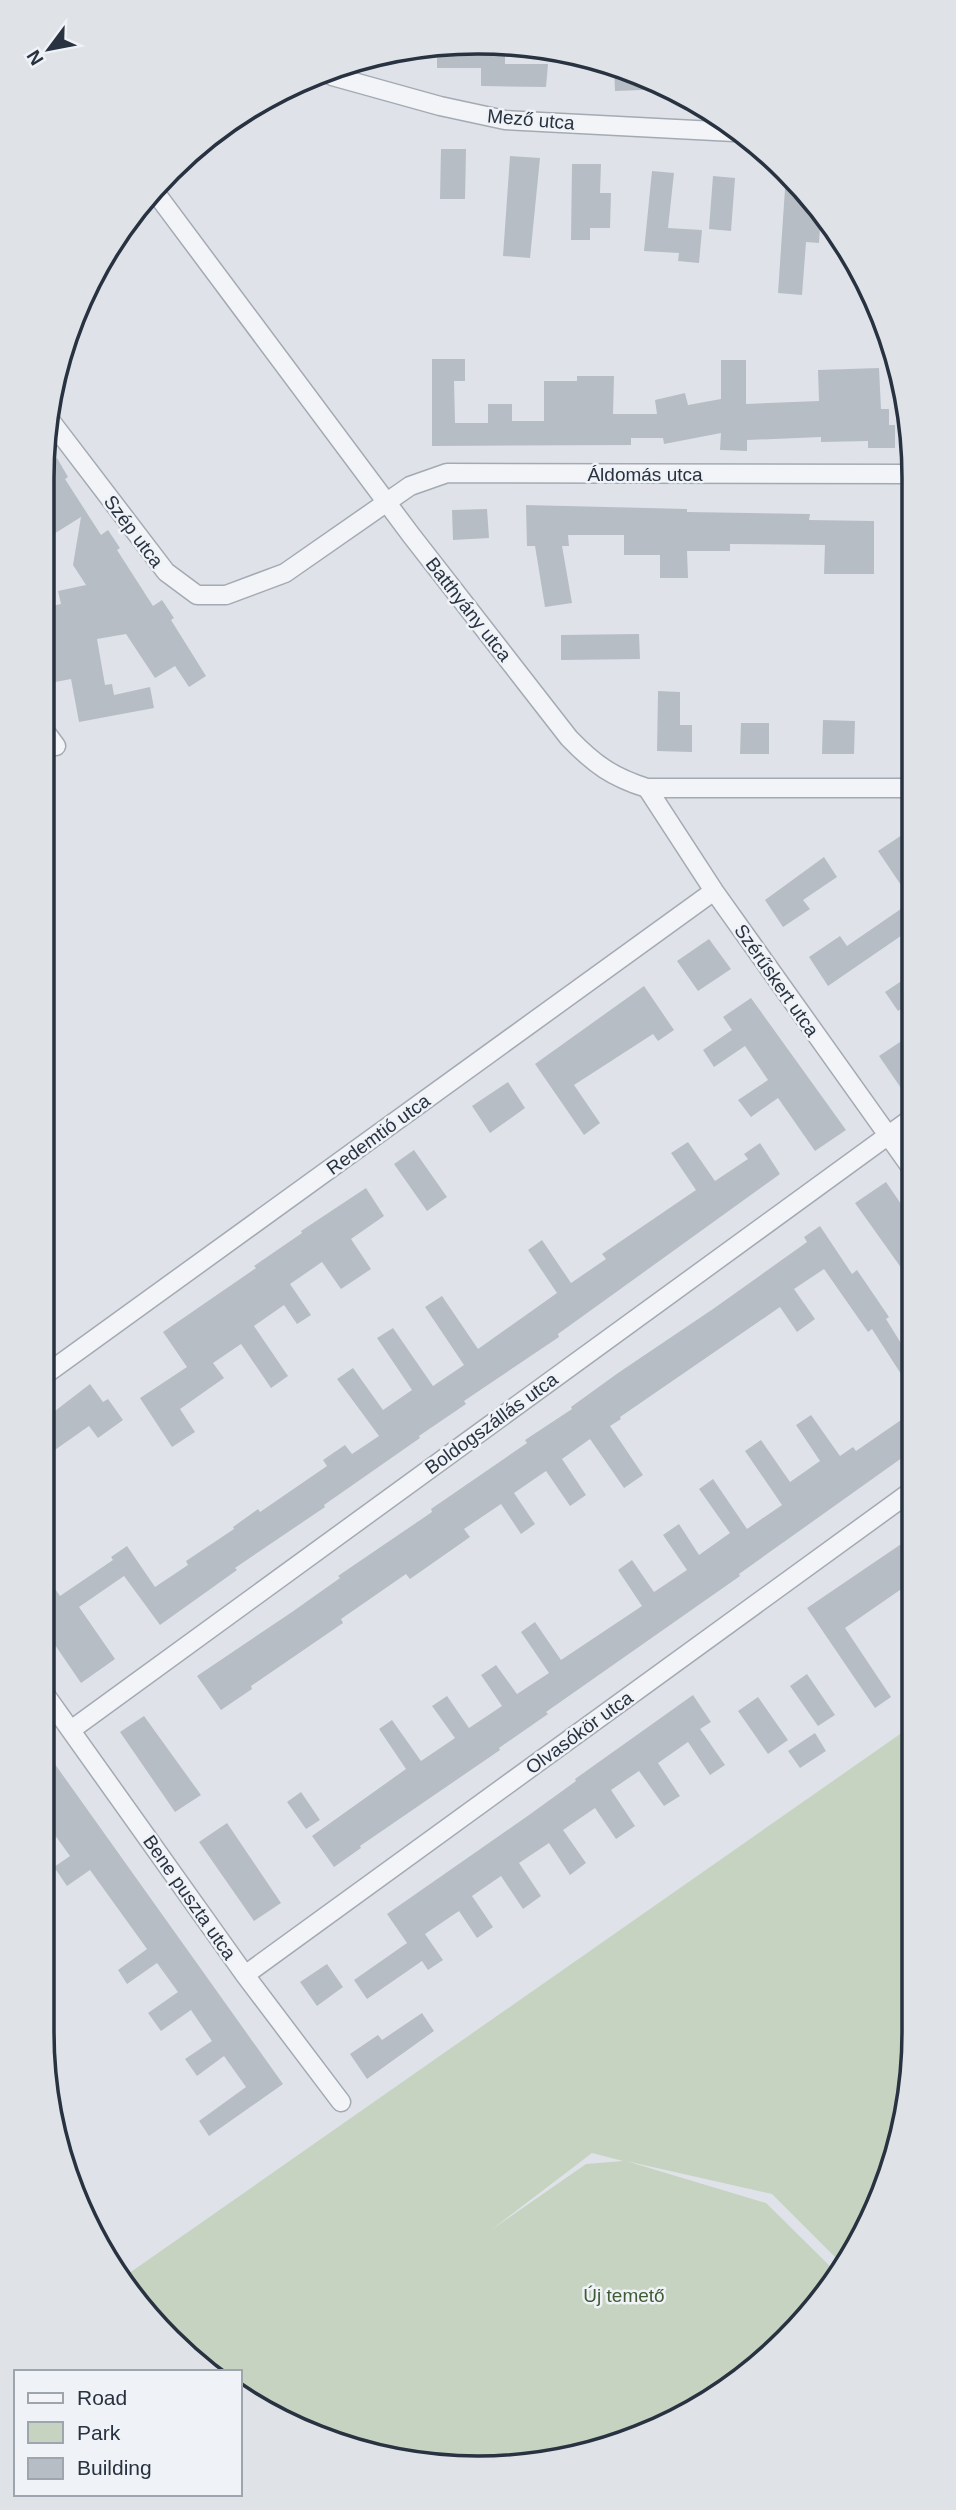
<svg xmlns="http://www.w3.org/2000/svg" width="956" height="2510" viewBox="0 0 956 2510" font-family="Arial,sans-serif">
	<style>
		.green { fill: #c6d3c0; fill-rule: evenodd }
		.building { fill: #b6bdc5 }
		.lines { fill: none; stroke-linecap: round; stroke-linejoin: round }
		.minor-casing { stroke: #a4aab3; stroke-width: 21 }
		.minor { stroke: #f2f4f7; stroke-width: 18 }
		.labels { text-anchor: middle; stroke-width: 5; stroke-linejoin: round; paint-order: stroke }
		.street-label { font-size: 19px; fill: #283240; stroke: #eff2f6 }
		.park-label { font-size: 19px; fill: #3f5c35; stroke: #eff2f6 }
		.rim { fill: none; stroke: #283240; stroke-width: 3.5 }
	</style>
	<rect width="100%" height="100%" fill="#dfe3e9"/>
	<path class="green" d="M913,1725L914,2032L899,2145L841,2263L772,2194L626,2161L766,2203L836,2272L824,2297L720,2395L563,2460L421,2464L260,2410L240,2393V2372H214L150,2319L125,2276ZM592,2153L623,2161L586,2164L491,2230Z"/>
	<path class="building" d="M437,47L505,51V64H548L546,87L481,86V68H437Z
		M614,66L636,76L668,89L615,91Z
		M441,149H466L465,199H440Z
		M510,156L540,158L530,258L503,256Z
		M572,164H601L600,193H611L610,228H590V240H571Z
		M652,171L674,173L668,228L702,230L699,263L678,261L679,253L644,251Z
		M786,174L806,190L821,213L819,243L806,242L802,295L778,293Z
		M713,176L735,178L731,231L709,229Z
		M432,359H465V381H454L455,423H488V404H512V421H544V381H577V376H614L613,414H657L655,400L685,393L688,405L721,399V360H746V404L819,401L818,370L879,368L881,409H889V425H895V448H868V441L821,442V437L747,440V451L720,450L721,433L664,444L663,438H631V445L432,446Z
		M57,458L68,477L65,479L101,535L108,530L120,548L117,550L153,606L162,600L174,618L171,620L206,676L189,687L175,666L155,678L126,634L97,639L105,685L112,684L114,695L150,687L154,708L79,722L71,679L50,683L42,639V608L61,604L58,591L86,585L73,565L81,517L49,537L42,526L44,467Z
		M526,505L687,509V512L810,514L809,520L874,521V574H824L825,545L730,544V551H687L688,578H660V555H624V535H568L569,546H562L572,603L545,607L535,546H527Z
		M487,509L489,538L453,540L452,510Z
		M639,634L640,659L561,660V635Z
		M658,691L680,692V725H692V752L657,751Z
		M823,720L855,721L854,754H822Z
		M741,723H769V754H740Z
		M911,829V900L878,851Z
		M824,857L837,877L803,900L810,909L783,927L765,900Z
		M911,902V929L828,986L809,957L840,936L847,946Z
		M709,939L731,969L698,991L677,961Z
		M912,974V1001L898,1011L885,992Z
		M644,986L674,1030L658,1041L653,1034L574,1085L600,1123L584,1135L535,1064Z
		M751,998L846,1130L815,1151L778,1098L751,1117L738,1100L768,1080L745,1046L714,1067L703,1050L732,1030L723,1017Z
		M912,1034V1081L901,1088L879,1056Z
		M508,1082L525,1108L490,1133L472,1106Z
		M688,1142L715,1181L748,1159L744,1154L760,1143L780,1174L558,1334L559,1337L464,1401L466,1404L419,1436L420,1438L324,1505L325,1507L235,1568L237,1570L160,1625L124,1576L79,1607L115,1659L81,1683L42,1626V1570L60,1596L113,1560L111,1557L127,1546L155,1587L188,1565L186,1561L234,1529L233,1527L258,1509L260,1512L327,1466L323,1460L345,1445L352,1454L379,1436L337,1379L353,1368L383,1410L412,1390L377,1338L393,1328L433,1386L464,1365L425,1307L442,1296L478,1349L557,1293L528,1250L542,1240L571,1283L606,1259L602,1254L696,1190L671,1153Z
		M414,1150L447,1197L427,1211L394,1164Z
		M886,1182L912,1220V1283L855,1203Z
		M366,1188L384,1216L351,1239L371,1269L341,1289L322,1262L290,1284L311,1315L297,1324L284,1305L254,1326L288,1376L271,1388L241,1344L213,1363L224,1378L180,1409L195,1432L172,1447L140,1398L187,1367L163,1332L256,1268L254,1266L302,1233L301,1231Z
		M820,1226L852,1274L857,1270L889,1317L886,1319L912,1361V1391L872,1329L868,1332L824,1269L794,1289L815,1319L797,1332L780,1307L620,1417L621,1419L610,1426L643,1475L624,1488L590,1439L562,1459L586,1495L570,1506L546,1471L514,1493L535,1524L521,1534L501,1504L464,1529L470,1537L410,1579L406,1574L341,1619L343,1623L251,1686L252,1689L221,1710L197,1676L292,1612L340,1578L338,1576L432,1512L431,1509L527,1443L525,1440L572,1409L571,1407L618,1373L713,1309L807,1242L804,1237Z
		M90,1384L103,1402L108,1399L123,1420L98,1438L89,1426L42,1459V1421Z
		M811,1415L840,1456L853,1447L856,1451L904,1418L913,1431V1450L739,1574L740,1576L546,1712L548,1714L499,1748L500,1750L360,1846L361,1848L334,1867L312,1836L406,1769L379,1729L392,1720L421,1761L455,1738L432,1706L447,1696L469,1728L502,1706L481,1675L496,1665L517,1694L549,1673L521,1632L535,1622L561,1660L642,1606L618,1570L632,1560L654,1592L687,1570L663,1535L679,1524L699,1555L730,1533L699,1489L713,1479L747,1529L782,1505L745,1451L761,1440L790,1482L820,1461L796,1425Z
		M913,1536V1581L845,1628L891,1697L875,1708L807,1608Z
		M807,1674L835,1715L818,1726L790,1686Z
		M693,1695L711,1722L700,1729L725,1765L710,1775L688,1742L658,1763L680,1796L664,1806L639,1771L611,1790L635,1826L616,1839L595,1808L563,1830L586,1863L570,1875L549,1843L519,1863L541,1896L523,1909L501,1876L472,1896L493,1927L477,1938L459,1911L425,1934L443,1960L428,1970L422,1961L367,1999L354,1980L407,1943L387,1914L529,1815L576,1781L575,1779Z
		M758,1697L788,1740L768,1754L738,1711Z
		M144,1716L201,1795L175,1812L120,1732Z
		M815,1733L826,1751L800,1768L788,1751Z
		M42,1746L283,2084L209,2136L199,2121L246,2087L224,2056L197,2076L185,2059L212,2041L191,2010L161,2031L148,2013L178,1992L157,1963L127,1984L118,1970L147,1949L90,1870L67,1886L54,1867L70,1856L49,1827L42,1832Z
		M301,1792L320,1820L306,1829L287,1802Z
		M227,1823L281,1903L254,1921L199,1842Z
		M327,1964L343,1987L317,2006L300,1982Z
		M422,2013L434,2031L367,2079L350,2054L378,2035L382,2040Z"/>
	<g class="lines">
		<g class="minor-casing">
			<path id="minor" d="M332,76L440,106L505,120L734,132
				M155,192L411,535L569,738C594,764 612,777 647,788H911
				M50,420L166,572L197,595H226L285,573L410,486L447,473L910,474
				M42,727L56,746
				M647,788L714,891L912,1169
				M42,1377L714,891
				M42,1690L245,1975L341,2102
				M71,1730L912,1118
				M245,1975L913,1490"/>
		</g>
		<use href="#minor" class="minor"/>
	</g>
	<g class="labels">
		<g class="street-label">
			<text transform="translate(531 119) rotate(5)" y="7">Mező utca</text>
			<text x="645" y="481">Áldomás utca</text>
			<text transform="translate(134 531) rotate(53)" y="7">Szép utca</text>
			<text transform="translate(469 609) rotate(52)" y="7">Batthyány utca</text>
			<text transform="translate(777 980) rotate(55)" y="7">Szérűskert utca</text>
			<text transform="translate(378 1134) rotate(-36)" y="7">Redemtió utca</text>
			<text transform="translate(491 1423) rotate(-36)" y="7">Boldogszállás utca</text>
			<text transform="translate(579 1732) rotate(-36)" y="7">Olvasókör utca</text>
			<text transform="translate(190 1897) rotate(55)" y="7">Bene puszta utca</text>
		</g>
		<g class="park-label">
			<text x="624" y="2302">Új temető</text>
		</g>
	</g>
	<path d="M0 0H956V2510H0ZM478 54H478A424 424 0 0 1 902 478V2032A424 424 0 0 1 478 2456H478A424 424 0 0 1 54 2032V478A424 424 0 0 1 478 54Z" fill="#dfe3e7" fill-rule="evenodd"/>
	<path class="rim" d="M478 54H478A424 424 0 0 1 902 478V2032A424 424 0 0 1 478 2456H478A424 424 0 0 1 54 2032V478A424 424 0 0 1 478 54Z"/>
	<rect x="14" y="2370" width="228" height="126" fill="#eff2f6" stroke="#9fa5ad" stroke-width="2"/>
	<rect x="28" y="2393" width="35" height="10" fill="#f2f4f7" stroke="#9fa5ad" stroke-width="2"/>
	<text x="77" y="2405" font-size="21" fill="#283240">Road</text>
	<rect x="28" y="2422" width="35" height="21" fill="#c6d3c0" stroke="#9fa5ad" stroke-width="2"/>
	<text x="77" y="2440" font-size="21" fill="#283240">Park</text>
	<rect x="28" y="2458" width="35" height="21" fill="#b6bdc5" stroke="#9fa5ad" stroke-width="2"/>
	<text x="77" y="2475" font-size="21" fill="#283240">Building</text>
	<g transform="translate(49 49) rotate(238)" stroke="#eff2f6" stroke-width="5" paint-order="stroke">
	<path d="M0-5L12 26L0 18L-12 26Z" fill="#283240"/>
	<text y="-10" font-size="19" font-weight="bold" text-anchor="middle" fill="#283240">N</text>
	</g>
</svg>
